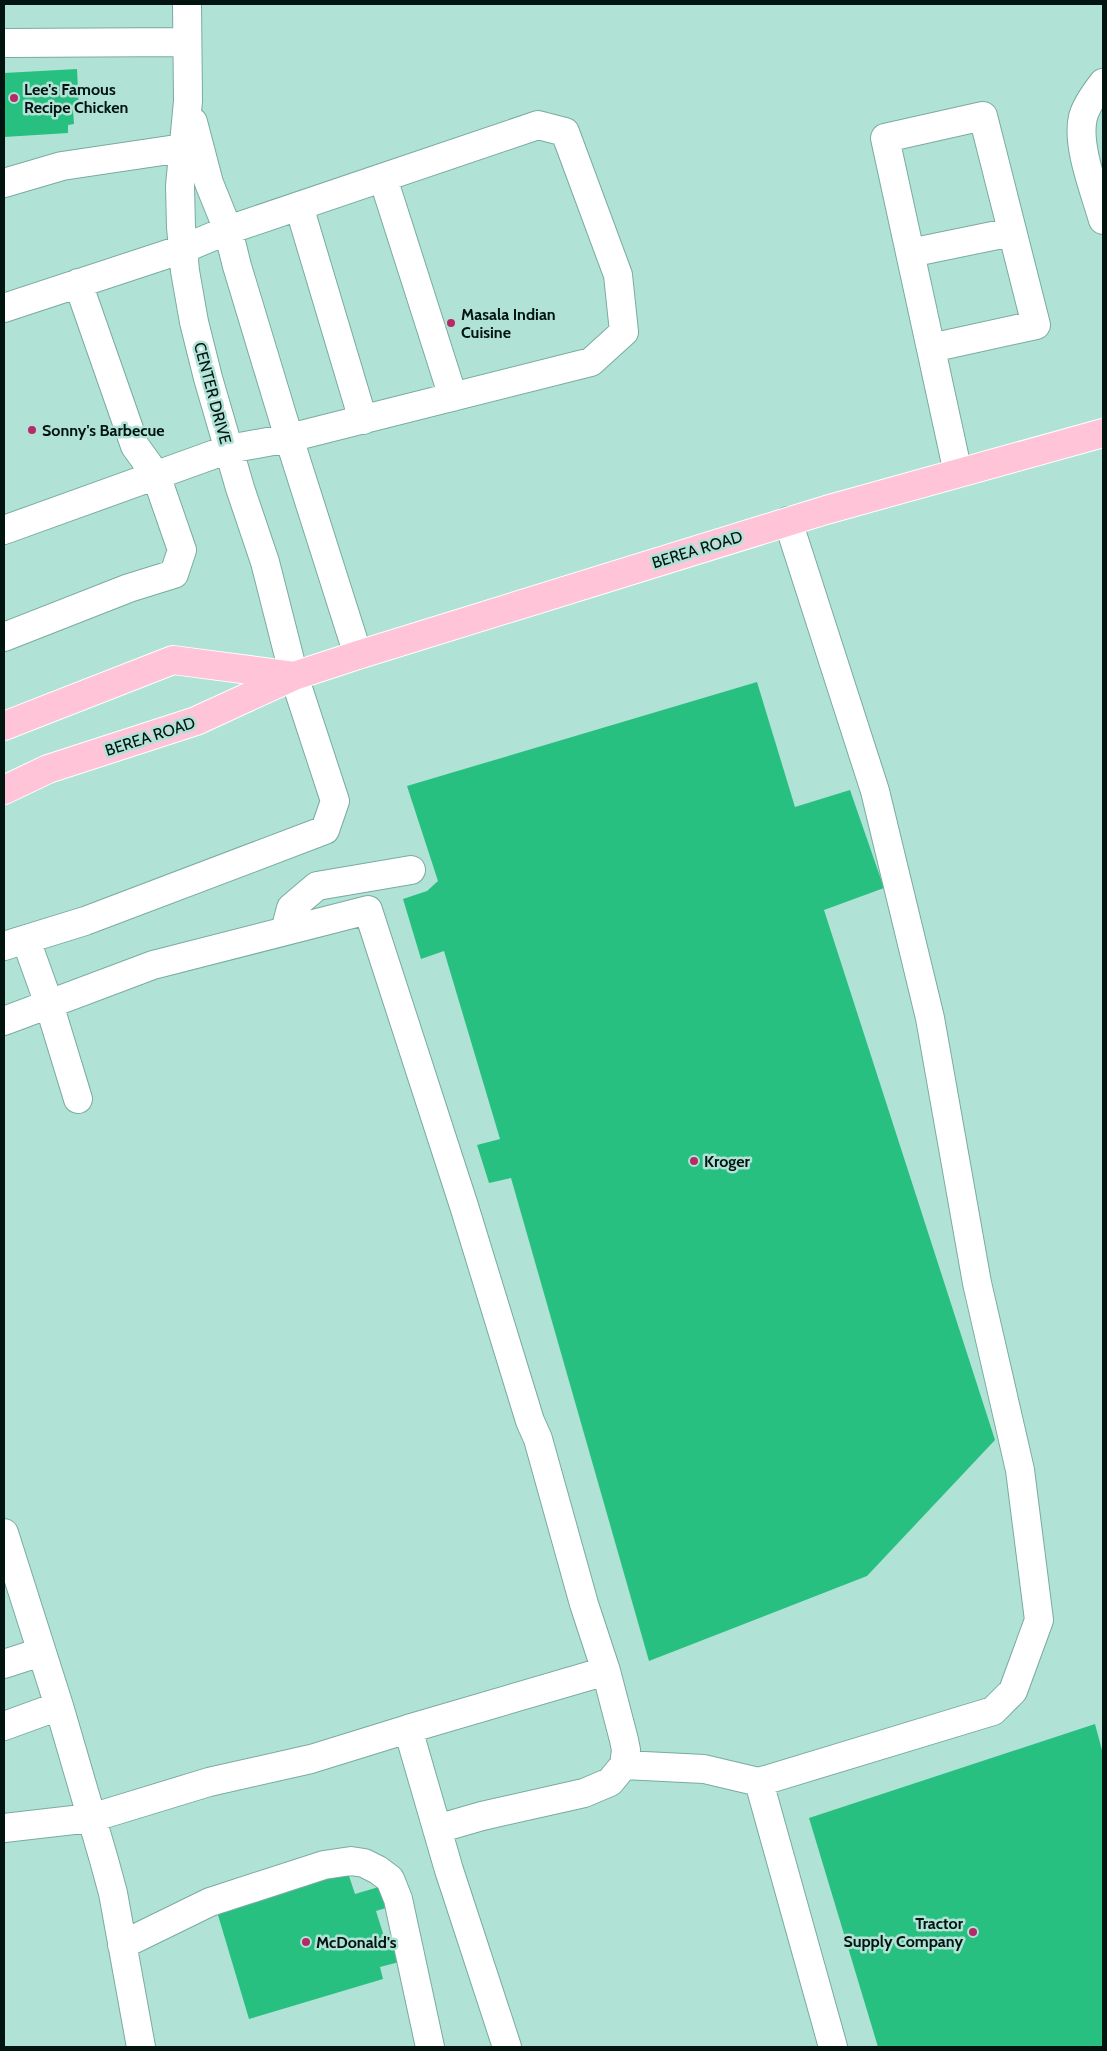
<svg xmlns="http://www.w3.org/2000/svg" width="1107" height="2051" viewBox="0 0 1107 2051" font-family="Cabin,sans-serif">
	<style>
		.building { fill: #28c081 }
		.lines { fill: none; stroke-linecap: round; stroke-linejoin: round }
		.minor-casing { stroke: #7aaba0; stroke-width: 30 }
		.major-casing { stroke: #fff; stroke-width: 30 }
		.minor { stroke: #fff; stroke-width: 28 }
		.major { stroke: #ffc4d7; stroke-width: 28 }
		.poi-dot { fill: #b52b67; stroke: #b0e2d6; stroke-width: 2 }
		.labels { text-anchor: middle; stroke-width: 5; stroke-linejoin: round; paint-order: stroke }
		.poi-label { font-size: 16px; font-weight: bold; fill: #021410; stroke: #b0e2d6; text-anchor: start }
		.street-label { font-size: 16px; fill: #021410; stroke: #b0e2d6 }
	</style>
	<rect width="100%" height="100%" fill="#b0e2d6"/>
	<path class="building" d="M77,69L79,109L73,110L74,124L68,125V133L4,137V73Z
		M757,682L795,807L850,790L884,888L824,910L995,1440L867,1576L649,1661L511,1178L489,1183L477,1145L500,1139L444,951L421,959L403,899L427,891L438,881L407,786Z
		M1095,1724L1103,1754V2047H878L809,1818Z
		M346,1867L355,1894L382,1886L389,1907L376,1911L386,1943L397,1941L403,1961L380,1967L383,1979L249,2019L215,1905Z"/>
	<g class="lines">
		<g class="minor-casing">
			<path id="minor" d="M4,43L186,42
				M1103,83C1096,92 1086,105 1083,117C1076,145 1095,192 1103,220
				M193,122L209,183L228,230L237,266L289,438L358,655
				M383,178L453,397
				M4,183L62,166L183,148
				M299,206L363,420
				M910,253L1012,232
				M4,308L183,249L228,230L538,125L565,132L618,275L624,332L591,362L289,438L229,449L4,530
				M931,348L1036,325L983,116L885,138L958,473
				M4,637L129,588L174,574L182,550L156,475L135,446L78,283
				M285,931L291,908L317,886L411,870
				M26,940L49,1004L78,1099
				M4,946L85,921L325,830L335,801L294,676L265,562L240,488L208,378L194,322L185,271L181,227L180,186L188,101L187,4
				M4,1021L153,965L368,910L464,1206L530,1421L538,1439L584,1604L606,1671L624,1740L626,1750L624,1765L610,1782L584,1793L482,1816L437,1829
				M4,1533L59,1706L104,1860L113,1893L141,2047
				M4,1664L41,1652
				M4,1726L59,1706
				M408,1729L606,1671
				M624,1765L704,1769L759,1782L833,2047
				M759,1782L993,1711L1013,1691L1039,1620L1020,1470L977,1283L930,1018L875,791L788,521
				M4,1828L91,1818L209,1782L311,1759L408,1729L449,1870L507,2047
				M122,1945L210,1902L324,1865L351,1861L364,1863L378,1870L390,1879L398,1899L430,2047"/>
		</g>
		<g class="major-casing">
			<path id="major" d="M4,726L173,660L294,676
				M4,790L48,769L196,721L294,676L358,655L826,510L1103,433"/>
		</g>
		<use href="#minor" class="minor"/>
		<use href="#major" class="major"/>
	</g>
	<g class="poi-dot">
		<circle cx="14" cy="98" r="5"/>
		<circle cx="451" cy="323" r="5"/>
		<circle cx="32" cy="430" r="5"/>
		<circle cx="694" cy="1161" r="5"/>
		<circle cx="973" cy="1932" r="5"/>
		<circle cx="306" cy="1942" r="5"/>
	</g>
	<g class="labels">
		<g class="poi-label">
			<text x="24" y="95">Lee's Famous<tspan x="24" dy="18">Recipe Chicken</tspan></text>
			<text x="461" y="320">Masala Indian<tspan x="461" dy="18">Cuisine</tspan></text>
			<text x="42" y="436">Sonny's Barbecue</text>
			<text x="704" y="1167">Kroger</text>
			<text x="963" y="1929" text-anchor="end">Tractor<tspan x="963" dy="18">Supply Company</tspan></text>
			<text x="316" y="1948">McDonald's</text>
		</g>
		<g class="street-label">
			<text transform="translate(213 393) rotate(75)" y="6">CENTER DRIVE</text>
			<text transform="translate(697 549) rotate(-17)" y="6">BEREA ROAD</text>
			<text transform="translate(150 736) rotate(-18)" y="6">BEREA ROAD</text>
		</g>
	</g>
	<rect width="1107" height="2051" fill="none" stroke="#021410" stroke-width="10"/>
</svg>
